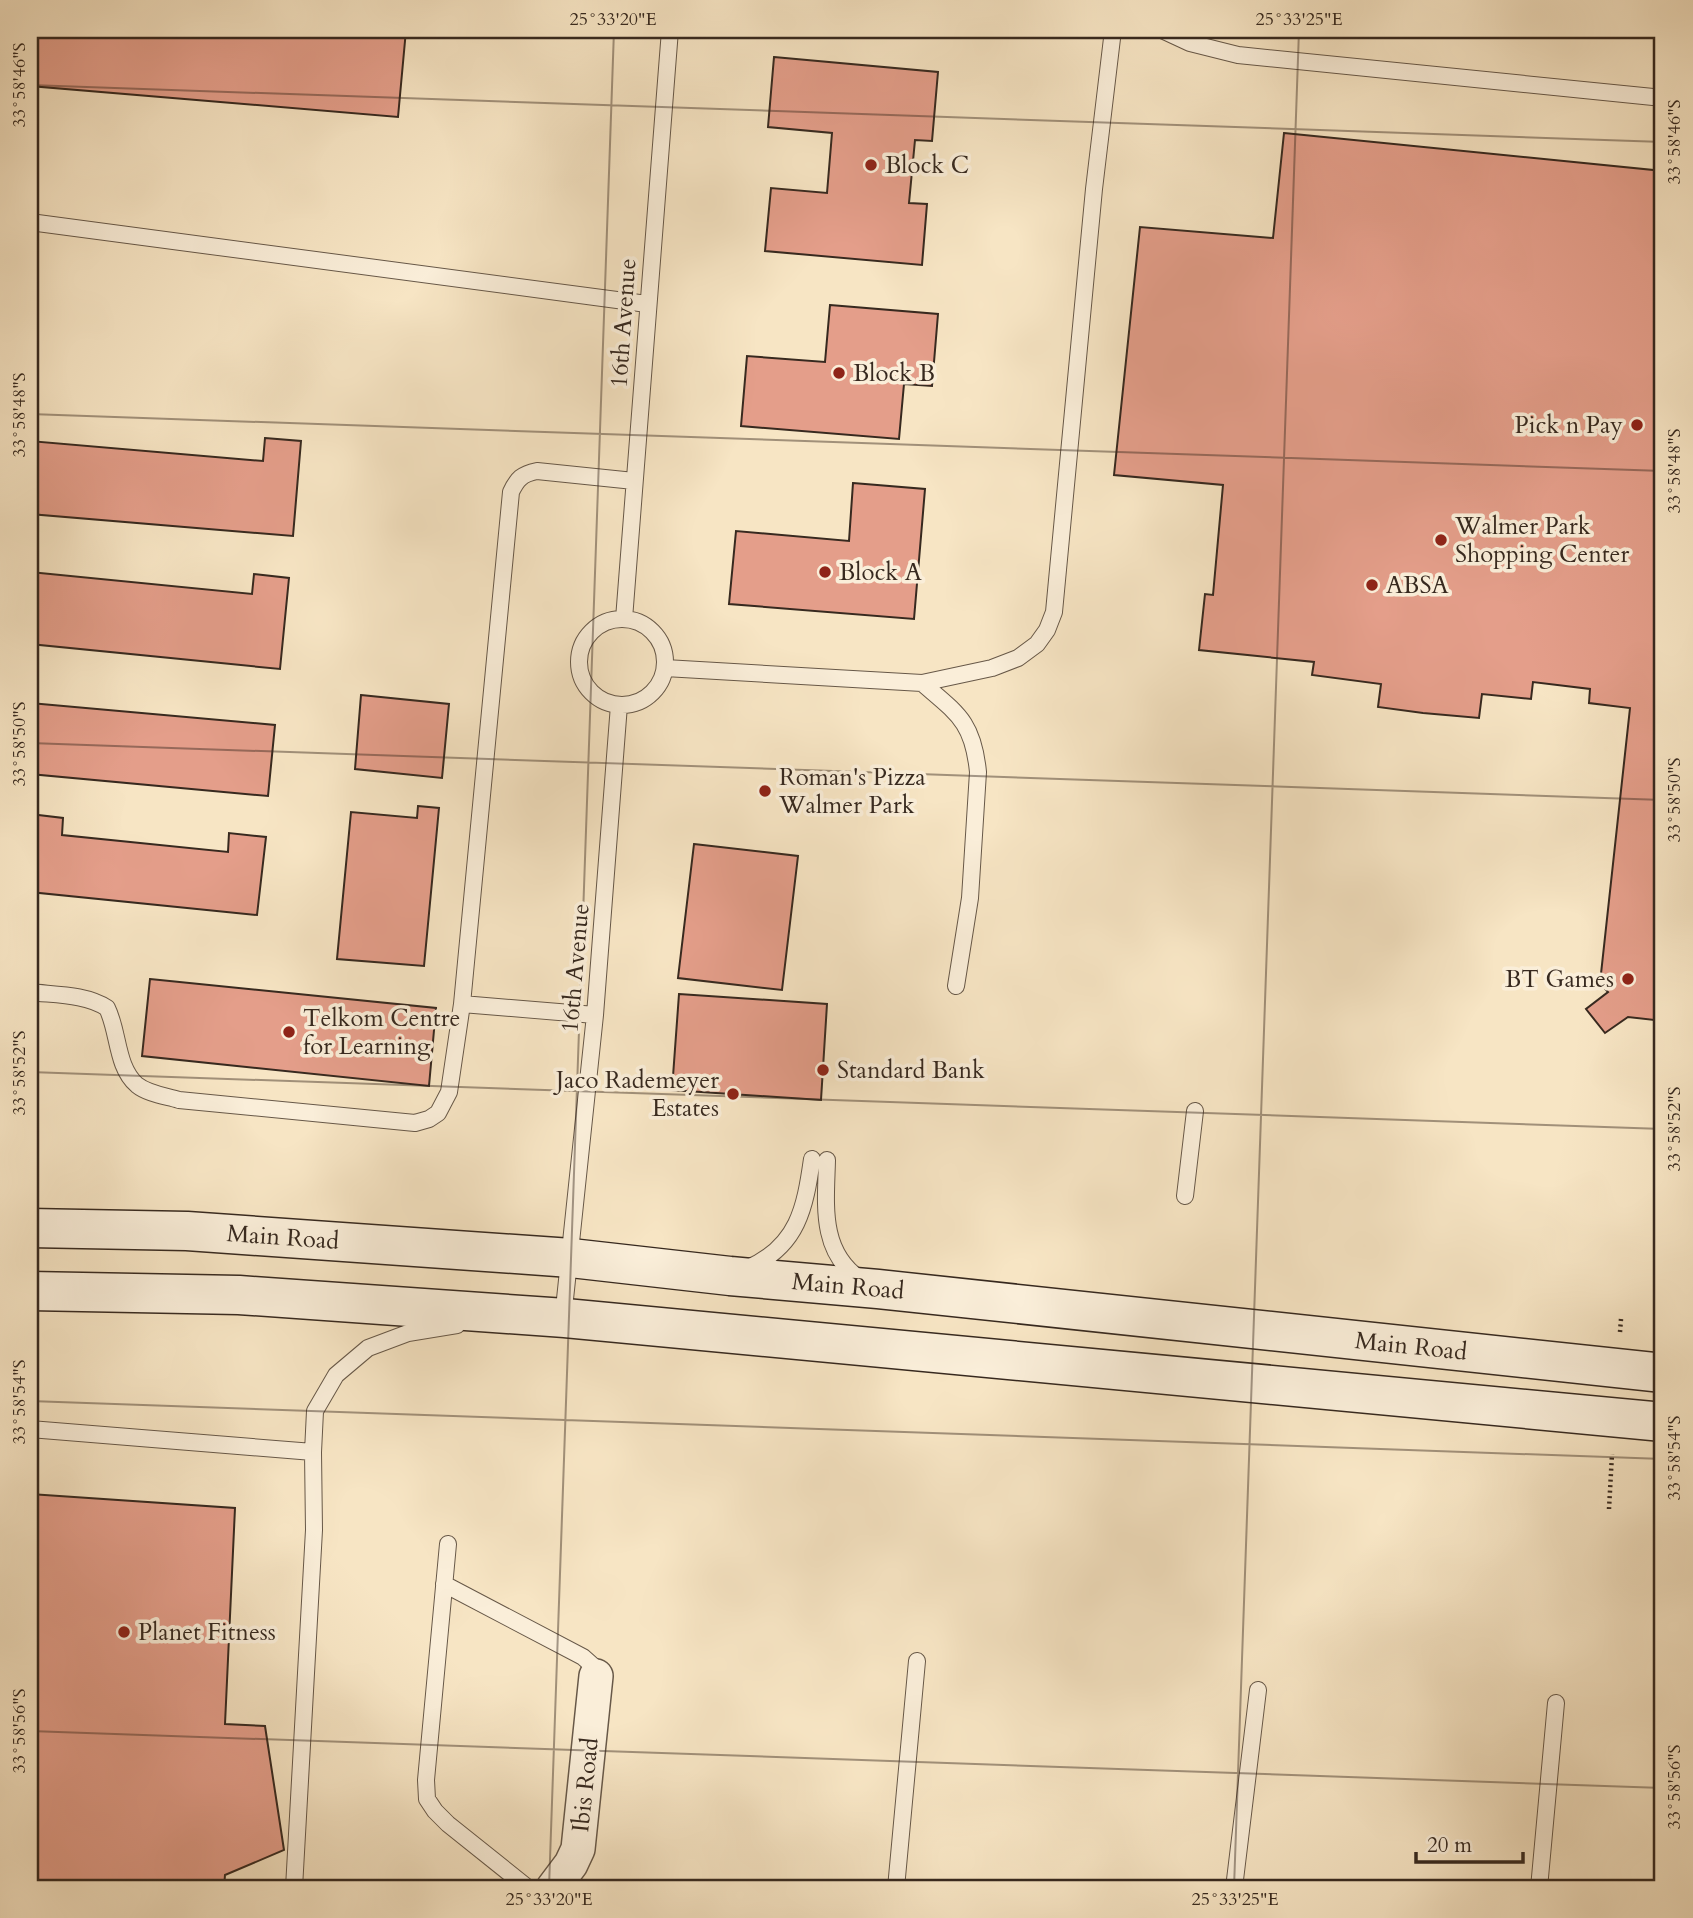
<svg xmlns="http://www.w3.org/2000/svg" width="1693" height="1918" viewBox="0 0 1693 1918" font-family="Cardo,serif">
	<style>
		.building { fill: #e49e8a; stroke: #37291f; stroke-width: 2 }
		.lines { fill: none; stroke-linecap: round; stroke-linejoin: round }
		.service-casing { stroke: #675848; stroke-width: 18 }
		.minor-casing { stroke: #675848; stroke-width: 36 }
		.secondary-casing { stroke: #37291f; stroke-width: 41 }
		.path { stroke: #37291f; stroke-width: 4.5; stroke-dasharray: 2 3.5; stroke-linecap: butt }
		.service { stroke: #faeed9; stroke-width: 16 }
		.minor { stroke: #faeed9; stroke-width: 33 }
		.secondary { stroke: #faeed9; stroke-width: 38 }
		.ticks { fill: none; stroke: #37291f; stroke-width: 2; stroke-opacity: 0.45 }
		.poi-dot { fill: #8f2418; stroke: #faeed9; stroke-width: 2.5 }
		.labels { text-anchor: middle; stroke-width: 7; stroke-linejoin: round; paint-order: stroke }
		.poi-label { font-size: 24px; fill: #37291f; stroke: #faeed9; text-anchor: start }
		.street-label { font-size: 24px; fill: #37291f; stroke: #faeed9 }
		.neatline { fill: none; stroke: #37291f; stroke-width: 2.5 }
		.ticks-label { font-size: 18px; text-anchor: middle; fill: #37291f }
	</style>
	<rect width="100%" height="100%" fill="#f7e5c4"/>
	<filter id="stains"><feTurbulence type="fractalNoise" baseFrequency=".00286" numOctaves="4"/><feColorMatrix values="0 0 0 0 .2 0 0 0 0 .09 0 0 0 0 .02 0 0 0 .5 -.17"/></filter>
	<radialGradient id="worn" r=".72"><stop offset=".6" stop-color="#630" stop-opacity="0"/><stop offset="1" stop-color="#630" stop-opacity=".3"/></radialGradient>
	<path class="building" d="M30,30H406L398,117L30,86Z
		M774,57L938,72L932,141L915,140L909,203L927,204L922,265L765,251L771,188L827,193L832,133L768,127Z
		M1284,133L1663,171V1021L1628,1017L1605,1033L1586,1009L1608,992L1600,983L1630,708L1589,703L1590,689L1533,682L1531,699L1482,694L1479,718L1423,713L1378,707L1381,684L1312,675L1314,662L1199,650L1205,594L1213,595L1223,485L1114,475L1140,227L1273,238Z
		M830,305L938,314L932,386L904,384L899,439L741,426L747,356L825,362Z
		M265,438L301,441L293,536L30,514V441L263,461Z
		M853,483L925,489L914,619L729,604L736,531L849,541Z
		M30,572L252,594L254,574L289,578L280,669L30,644Z
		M361,695L449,704L442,778L355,769Z
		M30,703L275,725L268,796L30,774Z
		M418,806L439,808L424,966L337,959L351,812L417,818Z
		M30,814L63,818L62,835L228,852L229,833L266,837L257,915L30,892Z
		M694,844L798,856L782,990L678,978Z
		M150,979L436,1008L429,1086L142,1056Z
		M679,994L827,1004L821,1100L672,1090Z
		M30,1494L235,1508L225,1724L265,1726L284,1850L225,1875L224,1888H30Z"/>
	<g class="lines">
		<g class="service-casing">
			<path id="service" d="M1162,30L1190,43L1238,55L1663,98
				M30,222L647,304
				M624,619L670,30
				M579 662a43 43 0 1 1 86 0a43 43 0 1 1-86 0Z
				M665,668L922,683L992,668L1018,658L1037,644L1047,630L1054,612L1094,189L1113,30
				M922,683C958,714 973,722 978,772L970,898L956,986
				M30,992C55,995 86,994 107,1008C119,1032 116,1067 137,1085C148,1094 166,1096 179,1100L415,1123L429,1119L438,1113L449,1092L462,1004L511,492C517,479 522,474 537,471L634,481
				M462,1004L595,1015
				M827,1160C826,1203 819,1251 860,1279
				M1185,1196L1195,1111
				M748,1268C798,1246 805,1208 812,1159
				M563,1318L595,1015L619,705
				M30,1429L313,1452
				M448,1544L426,1780L427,1799L435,1811L448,1824L528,1888
				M444,1584L583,1657L592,1665L596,1676
				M294,1888L314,1530L313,1452L315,1411L336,1375L368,1348L408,1333L457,1325
				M896,1888L917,1661
				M1234,1888L1258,1690
				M1539,1888L1556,1703"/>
		</g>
		<g class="minor-casing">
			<path id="minor" d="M553,1888L571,1864L578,1849L596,1676"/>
		</g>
		<g class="secondary-casing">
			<path id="secondary" d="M30,1228L187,1231L571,1258L730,1276L878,1289L1663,1373
				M30,1291L239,1295L565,1318L1663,1422"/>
		</g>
		<path class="path" d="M1620,1332L1621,1319
			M1609,1509L1612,1454"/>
		<use href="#service" class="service"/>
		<use href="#minor" class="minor"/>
		<use href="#secondary" class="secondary"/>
	</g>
	<path class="ticks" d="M30,85L1663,142M30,414L1663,471M30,743L1663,800M30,1072L1663,1129M30,1401L1663,1459M30,1731L1663,1788M549,1888L614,30M1234,1888L1299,30"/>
	<g class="poi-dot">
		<circle cx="871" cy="165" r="7"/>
		<circle cx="839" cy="373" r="7"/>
		<circle cx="1637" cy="425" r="7"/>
		<circle cx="1441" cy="540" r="7"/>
		<circle cx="825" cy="572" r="7"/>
		<circle cx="1372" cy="585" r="7"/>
		<circle cx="765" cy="791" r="7"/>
		<circle cx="1628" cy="979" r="7"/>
		<circle cx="289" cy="1032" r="7"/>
		<circle cx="823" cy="1070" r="7"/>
		<circle cx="733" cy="1094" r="7"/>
		<circle cx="124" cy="1632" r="7"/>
	</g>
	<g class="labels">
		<g class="poi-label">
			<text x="885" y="173">Block C</text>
			<text x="853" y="381">Block B</text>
			<text x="1623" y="433" text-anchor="end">Pick n Pay</text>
			<text x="1455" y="534">Walmer Park<tspan x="1455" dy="28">Shopping Center</tspan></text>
			<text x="839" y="580">Block A</text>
			<text x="1386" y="593">ABSA</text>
			<text x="779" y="785">Roman's Pizza<tspan x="779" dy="28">Walmer Park</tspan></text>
			<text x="1614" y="987" text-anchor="end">BT Games</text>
			<text x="303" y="1026">Telkom Centre<tspan x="303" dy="28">for Learning</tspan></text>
			<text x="837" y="1078">Standard Bank</text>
			<text x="719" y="1088" text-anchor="end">Jaco Rademeyer<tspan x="719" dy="28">Estates</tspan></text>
			<text x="138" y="1640">Planet Fitness</text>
		</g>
		<g class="street-label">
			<text transform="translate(623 323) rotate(-86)" y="8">16th Avenue</text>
			<text transform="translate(575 968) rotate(-85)" y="8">16th Avenue</text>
			<text transform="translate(283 1237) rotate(4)" y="8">Main Road</text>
			<text transform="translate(848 1286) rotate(5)" y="8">Main Road</text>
			<text transform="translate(1411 1346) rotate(6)" y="8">Main Road</text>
			<text transform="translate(585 1785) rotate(-84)" y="8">Ibis Road</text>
		</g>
	</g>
	<rect width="1693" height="1918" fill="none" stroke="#f7e5c4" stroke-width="77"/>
	<path d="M1416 1852v10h107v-10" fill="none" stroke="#37291f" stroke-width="3.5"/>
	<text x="1427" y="1852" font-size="21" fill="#37291f" stroke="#faeed9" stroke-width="5" paint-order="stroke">20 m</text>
	<rect x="38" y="38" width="1616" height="1842" class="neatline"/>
	<g class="ticks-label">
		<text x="613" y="25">25°33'20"E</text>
		<text x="1299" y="25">25°33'25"E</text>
		<text transform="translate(19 85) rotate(-90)" y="6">33°58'46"S</text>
		<text transform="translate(1674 142) rotate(-90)" y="6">33°58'46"S</text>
		<text transform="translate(19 415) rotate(-90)" y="6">33°58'48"S</text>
		<text transform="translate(1674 471) rotate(-90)" y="6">33°58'48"S</text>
		<text transform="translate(19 744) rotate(-90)" y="6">33°58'50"S</text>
		<text transform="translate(1674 800) rotate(-90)" y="6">33°58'50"S</text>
		<text transform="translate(19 1073) rotate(-90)" y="6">33°58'52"S</text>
		<text transform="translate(1674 1129) rotate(-90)" y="6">33°58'52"S</text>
		<text transform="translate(19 1402) rotate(-90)" y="6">33°58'54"S</text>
		<text transform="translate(1674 1458) rotate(-90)" y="6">33°58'54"S</text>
		<text transform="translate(19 1731) rotate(-90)" y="6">33°58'56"S</text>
		<text transform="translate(1674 1787) rotate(-90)" y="6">33°58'56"S</text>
		<text x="549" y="1905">25°33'20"E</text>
		<text x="1235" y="1905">25°33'25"E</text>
	</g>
	<rect width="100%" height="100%" filter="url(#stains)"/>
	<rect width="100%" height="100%" fill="url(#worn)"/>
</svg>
